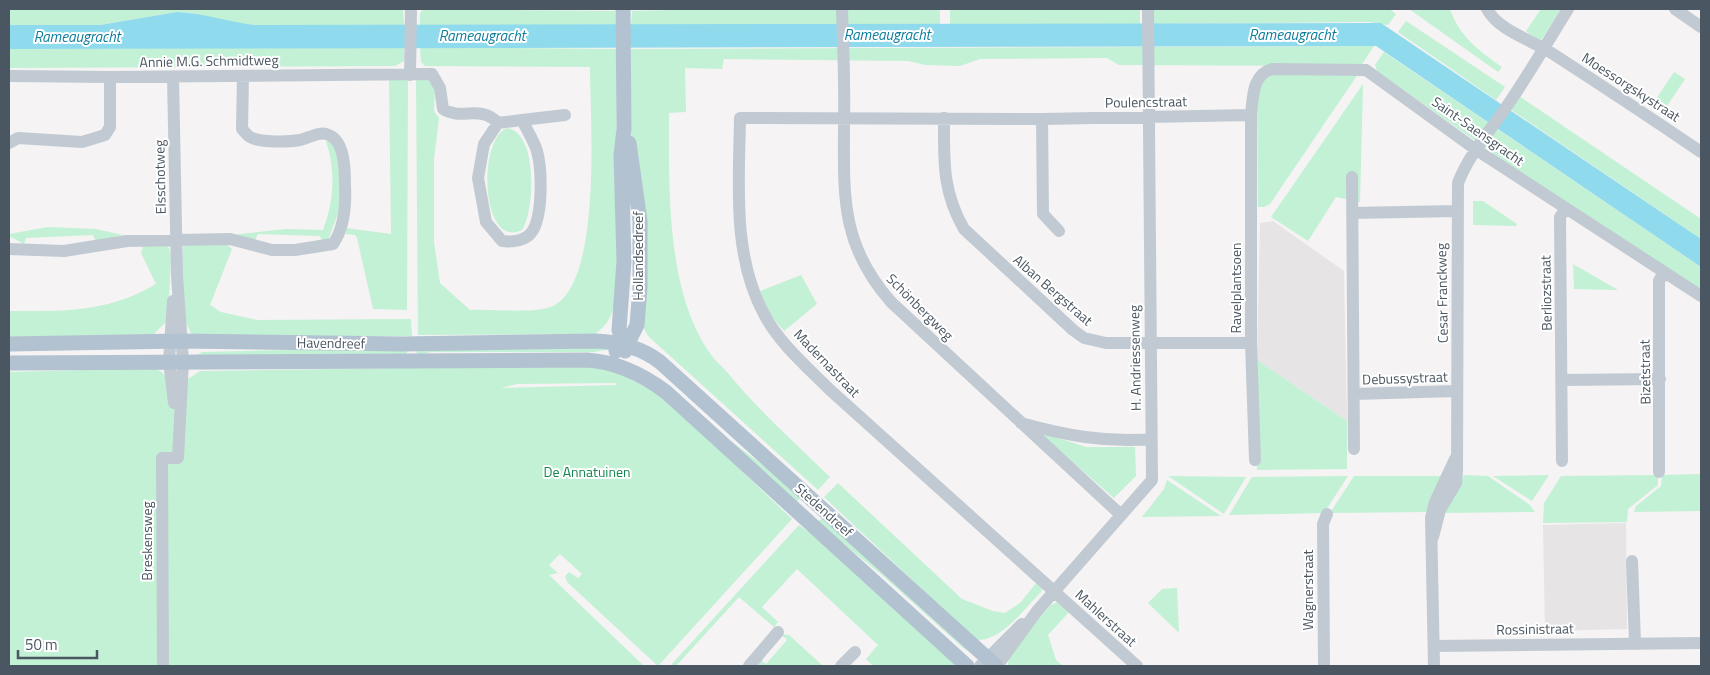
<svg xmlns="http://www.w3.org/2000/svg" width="1710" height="675" viewBox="0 0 1710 675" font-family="'Titillium Web',sans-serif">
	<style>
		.education { fill: #e6e4e5 }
		.green { fill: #c3f1d5; fill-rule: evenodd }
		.water { fill: #90daee }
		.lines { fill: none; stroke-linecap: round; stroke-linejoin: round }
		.minor { stroke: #c1cad2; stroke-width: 12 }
		.major { stroke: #b3c2d1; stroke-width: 15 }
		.labels { text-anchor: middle; stroke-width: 4; stroke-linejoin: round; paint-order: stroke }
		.street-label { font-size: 14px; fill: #4a5661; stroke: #fff }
		.park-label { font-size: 14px; fill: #17864f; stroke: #fff }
		.water-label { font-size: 15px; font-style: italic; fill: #0c7c9b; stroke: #fff }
	</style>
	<rect width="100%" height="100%" fill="#f5f3f3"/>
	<path class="education" d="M1273,221L1344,271L1347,421L1257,360L1260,223Z
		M1626,523L1627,629L1545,631L1543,525Z"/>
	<path class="green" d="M9,9H403L404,25H254L227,22L191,13L177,12L100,25H9Z
		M423,9L615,11L616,25H420V14Z
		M705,9H837L838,25H631L632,11Z
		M847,9H940V24L847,25Z
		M950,9H1140V24H950Z
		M1152,9H1389L1396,14L1388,25L1369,22L1153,24Z
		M1409,9H1450C1459,36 1479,51 1502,67L1498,72Z
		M1541,9H1561L1540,42L1526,31Z
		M1406,21L1505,87L1496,100L1398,32Z
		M1374,46L1361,66L1119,65L1107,58L980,59L960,66L925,65L908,61L724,59L722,69L685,68L686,112L669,113C669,186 666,286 707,349C712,357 720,365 727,372C758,410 795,443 830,477L818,490L648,336L643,327L640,195L631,134V49Z
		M404,47V61L395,66L9,68V49Z
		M420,47L616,49L617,281C615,303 615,320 595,334L418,335L416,79H429L435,86L434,111L439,118L434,159V242L440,283L470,310C488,309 538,314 553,306C603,281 590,118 590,67L425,66L421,62Z
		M1384,52L1701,267V292L1546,191L1377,71L1375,65Z
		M1674,72L1685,79L1667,106L1656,99Z
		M1272,73L1358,74L1270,204L1264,207H1258L1257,99L1262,84Z
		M389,80H408L407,310L373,309L357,238L355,235L346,234V228L391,234Z
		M1363,84L1360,202L1336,197L1308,241L1271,217Z
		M1516,94L1701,219V239L1507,107Z
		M507,128C538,132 535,210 522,230C481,250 477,140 507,128Z
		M332,140L342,171V203L328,240L322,241L320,236L258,234L254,242L242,236L232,235L286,229L323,230C334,201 336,171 326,141Z
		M1473,201H1483L1517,224L1516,226L1473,225Z
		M48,227L96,229L123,235L96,242L93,235L26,238L24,244L9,236V234Z
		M225,243L232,249L210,305L221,312L257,320L411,319L412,336H193C176,312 182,274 183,246Z
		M144,244H163L169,248L171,256L168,320L151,337L9,339V311C64,311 107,313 156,284L141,253Z
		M1573,264L1618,290L1574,289Z
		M801,275L817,304L784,331L769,313L760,291Z
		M407,347V355L193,358L202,352Z
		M416,348H616L594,352H431L417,356Z
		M1257,360L1347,421V469L1257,470Z
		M594,365L611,369L663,396L792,519L658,666L567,582L565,576L569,572L578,578L582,574L560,554L549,565L558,573L549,575L644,666H9V372L155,368L163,373L167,380L188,379L200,371ZM615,383L617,385L501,388L517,384Z
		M715,429L792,487L802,496L795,504Z
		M1046,434L1086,447H1135L1136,476L1114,498L1044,437Z
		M1701,474V511L1634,512L1636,506L1661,486L1662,475Z
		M1464,475L1488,476L1530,505L1535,512L1444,513Z
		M1549,475L1532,501L1493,476Z
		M1658,475V485L1628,509L1627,522L1543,523L1544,503L1561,476Z
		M1168,476L1246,477L1224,514Z
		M1348,476L1324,513L1229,515L1252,477Z
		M1354,476H1442L1429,512L1330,513Z
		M1167,480L1221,516L1142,517L1164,489Z
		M838,483L962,599L993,611L1005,613L1020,603L1037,582L1042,589L1041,592C1026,607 998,645 975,639L824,497Z
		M825,516L972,654L961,646L882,575L817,522Z
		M799,525L814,536L957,666H873L866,659L878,645L797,569L762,607L778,622L774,627L739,597L676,666H670Z
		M1177,588L1179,633L1148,603L1162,589Z
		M1059,601L1070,611L1048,635L1056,660L1063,666H1008C1009,641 1035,622 1051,605Z
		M781,634L789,635L823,666H756L760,659L766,664L787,640Z"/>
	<path class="water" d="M177,12C203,13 228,22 254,25L1381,23L1701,239V267L1376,46L9,49V25H100Z"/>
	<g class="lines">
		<path class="minor" d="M842,9C843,46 845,83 844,120C844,193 839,243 891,302L1121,515
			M1487,9C1498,30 1531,40 1550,52C1601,85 1651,118 1701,152
			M1675,9L1701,27
			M410,75L411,9
			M9,76L110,77L432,74L440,88L443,109C462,121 480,104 498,123
			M944,118C944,160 942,191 964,229L1073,330L1084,338L1106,343H1251
			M1042,119L1043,214L1059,231
			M522,120C527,130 534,141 537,151C542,170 544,224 528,236C520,242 511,242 502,241L486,222L478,178L484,144L498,123Z
			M522,120L565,115
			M9,143L18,138L82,142L105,135L110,127V77
			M1352,177L1354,449
			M1352,213L1456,211
			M9,249L64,251L127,241L230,239L272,250H295L333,244C345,227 346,204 345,185C345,170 345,138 326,134C319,132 308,138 300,140C289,142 261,143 250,137C248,136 244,131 242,129L243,76
			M173,301L169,361L174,403
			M1562,380L1660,379
			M1354,394L1457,391
			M1021,423C1064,435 1106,443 1151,439
			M1255,460L1251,343V115C1253,97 1252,75 1272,69L1366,70L1475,149L1701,296
			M1562,461L1560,217L1566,208
			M1659,472V281L1664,272
			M1433,537L1440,510L1456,483L1457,471L1458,183C1469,154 1490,131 1507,106C1529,74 1548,41 1568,9
			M1632,561L1635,643
			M1434,646L1701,643
			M163,666L162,458H178L183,361L177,276L173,77
			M749,666L778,632
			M841,666L855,652
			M980,666L1022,624
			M997,666L1037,611L1152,480L1148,9
			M1137,666L829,389C806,366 779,343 764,314C732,255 739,183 740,118L1042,119L1251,115
			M1324,666L1323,524L1327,514
			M1434,666L1431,518L1435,502L1455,459"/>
		<path class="major" d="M623,9L624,129L621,155L624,261L619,330L625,351
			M9,344L181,341L402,344L596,341C618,342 642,348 660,362L996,666
			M616,351L631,337L637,325L640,288V221L629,143
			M9,363L587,360C617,362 642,374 666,392L967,666"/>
	</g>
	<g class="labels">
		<g class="street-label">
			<text transform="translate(209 61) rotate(-1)" y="5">Annie M.G. Schmidtweg</text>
			<text transform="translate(1631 87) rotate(33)" y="5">Moessorgskystraat</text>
			<text transform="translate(1146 102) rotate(-1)" y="5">Poulencstraat</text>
			<text transform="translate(1478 131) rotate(35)" y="5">Saint-Saensgracht</text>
			<text transform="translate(160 177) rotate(-91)" y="5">Elsschotweg</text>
			<text transform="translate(638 256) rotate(-90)" y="5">Hollandsedreef</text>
			<text transform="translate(1236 288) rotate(-90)" y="5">Ravelplantsoen</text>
			<text transform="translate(1053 290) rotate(41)" y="5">Alban Bergstraat</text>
			<text transform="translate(1442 293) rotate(-91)" y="5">Cesar Franckweg</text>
			<text transform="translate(1546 293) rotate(-91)" y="5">Berliozstraat</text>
			<text transform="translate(920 307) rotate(45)" y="5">Schönbergweg</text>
			<text transform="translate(331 343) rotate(1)" y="5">Havendreef</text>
			<text transform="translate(1135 358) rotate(-91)" y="5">H. Andriessenweg</text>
			<text transform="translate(827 363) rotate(46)" y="5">Madernastraat</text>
			<text transform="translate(1645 372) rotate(-91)" y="5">Bizetstraat</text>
			<text transform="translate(1405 378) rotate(-2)" y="5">Debussystraat</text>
			<text transform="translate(824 510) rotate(42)" y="5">Stedendreef</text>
			<text transform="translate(147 541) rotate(-90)" y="5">Breskensweg</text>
			<text transform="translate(1308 590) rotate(-90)" y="5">Wagnerstraat</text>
			<text transform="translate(1106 618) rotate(42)" y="5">Mahlerstraat</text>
			<text transform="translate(1535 629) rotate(-1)" y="5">Rossinistraat</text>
		</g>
		<g class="park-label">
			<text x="587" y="477">De Annatuinen</text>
		</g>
		<g class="water-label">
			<text x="887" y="40">Rameaugracht</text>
			<text x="1292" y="40">Rameaugracht</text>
			<text x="482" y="41">Rameaugracht</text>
			<text x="77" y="42">Rameaugracht</text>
		</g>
	</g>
	<rect width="1710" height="675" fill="none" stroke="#4a5661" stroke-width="20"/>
	<path d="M18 650v8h79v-8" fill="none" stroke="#4a5661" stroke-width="2.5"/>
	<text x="25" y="650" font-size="15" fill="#4a5661" stroke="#ffffff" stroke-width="4" paint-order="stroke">50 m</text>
</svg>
